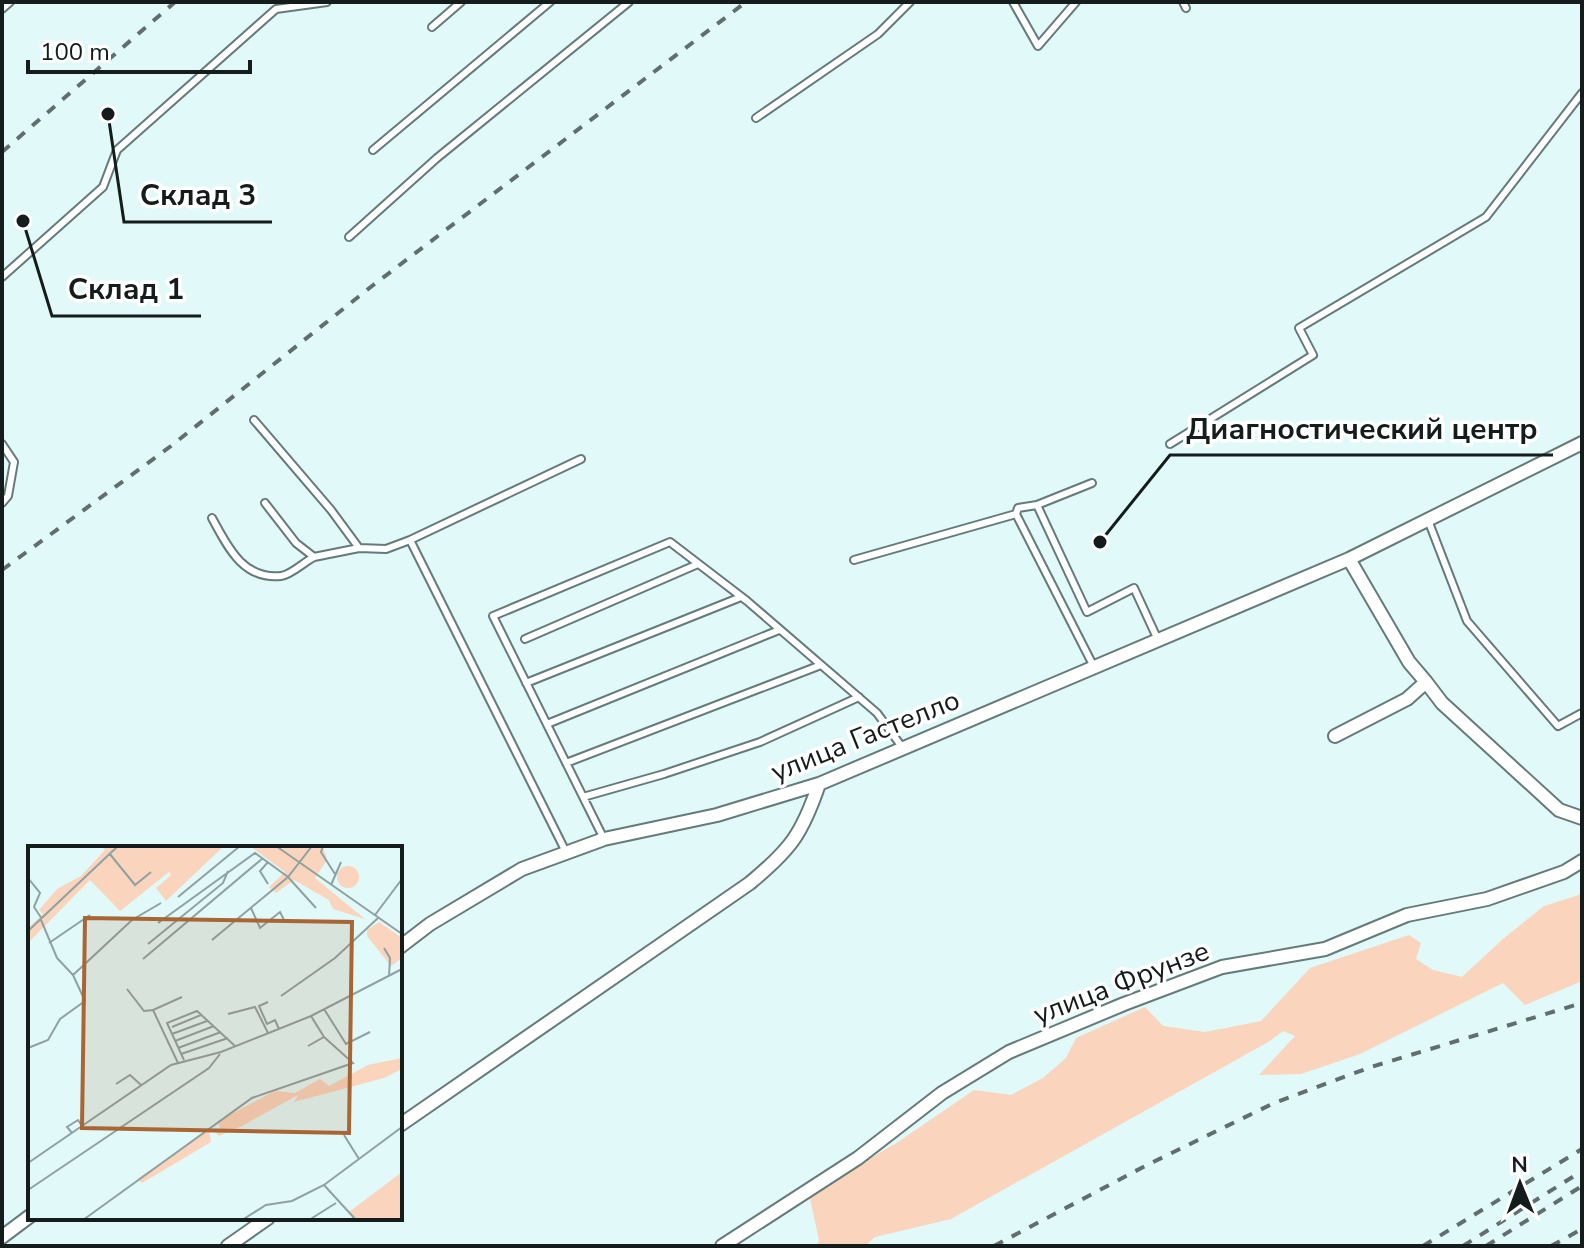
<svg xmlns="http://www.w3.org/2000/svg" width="1584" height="1248" viewBox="0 0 1584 1248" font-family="'Nunito Sans',sans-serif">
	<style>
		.green { fill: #fad4bc }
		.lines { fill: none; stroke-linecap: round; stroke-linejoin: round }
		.lane-casing { stroke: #657b7a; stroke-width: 10 }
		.street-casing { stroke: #657b7a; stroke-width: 16 }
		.lane { stroke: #fff; stroke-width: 6 }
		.street { stroke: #fff; stroke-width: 12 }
		.rail { stroke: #606e6e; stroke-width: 4; stroke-dasharray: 10 10; stroke-linecap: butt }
		.labels { text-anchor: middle; stroke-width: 7; stroke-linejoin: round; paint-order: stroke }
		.street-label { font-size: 28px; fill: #141c1c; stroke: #fff }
		.inset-road { fill: none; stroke: #8fa1a0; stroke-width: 2 }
		.view { fill: #a96635; fill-opacity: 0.15; stroke: #a96635; stroke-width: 4 }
		.inset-edge { fill: none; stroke: #141c1c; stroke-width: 4 }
		.leader { fill: none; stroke: #141c1c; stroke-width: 3 }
		.callout-dot { fill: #141c1c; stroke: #fff; stroke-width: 3 }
		.callout-label { font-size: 30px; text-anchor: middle; font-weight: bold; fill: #141c1c; stroke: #fff; stroke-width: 7; stroke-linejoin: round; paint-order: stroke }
	</style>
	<rect width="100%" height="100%" fill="#e1f9f8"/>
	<path class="green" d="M1582,894V981L1525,1005L1503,983L1360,1054L1301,1074L1259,1075L1295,1036L1283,1031L1270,1041L951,1219L875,1237L865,1246H817L819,1240L809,1194L898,1142L974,1090L1011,1095L1043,1078L1066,1058L1076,1038L1145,1007L1163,1026L1205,1032L1261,1021L1310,968L1409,935L1421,943L1416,959L1433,970L1462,977L1503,939L1544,906Z"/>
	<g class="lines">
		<g class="lane-casing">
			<path id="lane" d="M1013,2L1038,46L1076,2
				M1183,2L1186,8
				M2,9L10,2
				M432,27L461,2
				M756,118L878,34L910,2
				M373,150L550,2
				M349,237L437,158L629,2
				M2,277L103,187L117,150L276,9L327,2
				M254,420L331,510L359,548L386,549L410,540
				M2,444L14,462L8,496L2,503
				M1170,444L1313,355L1299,328L1486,217L1582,93
				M1092,483L1037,505L1087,612L1134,588L1158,640
				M265,503L296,543L314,557L359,548
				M1016,514L1018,508L1037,505
				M212,518C227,545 242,580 281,576C291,575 304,562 314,557
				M1428,520L1467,621L1558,726L1582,713
				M854,560L1016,514L1094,667
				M525,639L698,564
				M526,683L741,597
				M547,724L779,630
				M566,763L821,665
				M583,797L664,774L760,742L859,697
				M604,839L493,616L670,542L747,601L877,713L902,747
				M567,854L410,540L581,459"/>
		</g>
		<g class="street-casing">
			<path id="street" d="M1349,559L1409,662L1426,682
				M1335,736L1407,699L1426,682L1442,703L1559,810L1582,818
				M400,947L430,924L522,869L604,839L717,815L819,784L1349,559L1582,443
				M400,1125L750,883C791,849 802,834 819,784
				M2,1237L30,1216
				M228,1246L268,1218
				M722,1246L858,1158L942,1093L1009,1052L1124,1004L1222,967L1325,949L1407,915L1487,899L1564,872L1582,861"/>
		</g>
		<use href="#lane" class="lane"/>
		<use href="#street" class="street"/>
		<path class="rail" d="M2,152L175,2
			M2,570L171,446L372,286L746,2
			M994,1246L1147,1165L1274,1103L1371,1067L1582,1003
			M1423,1246L1582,1149
			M1463,1246L1582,1171
			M1486,1246L1582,1186
			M1551,1246L1582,1229"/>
	</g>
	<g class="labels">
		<g class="street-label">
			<text transform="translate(865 735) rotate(-22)" y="10">улица Гастелло</text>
			<text transform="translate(1121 982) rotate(-21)" y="10">улица Фрунзе</text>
		</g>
	</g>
	<g transform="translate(28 846)">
		<rect width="374" height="374" fill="#e1f9f8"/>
		<path d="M73,0H196L138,55L128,42L143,29L141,26L92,65L62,34L0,97V82L15,68L11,64L29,43L53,30L77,4ZM222,0H295L299,14L287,32L337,73L305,63L301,54L266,34L248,47L241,41L257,26ZM309 31a11 11 0 1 1 22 0a11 11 0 1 1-22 0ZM351,76L374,92V112L363,120L339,90V84ZM374,212V223L356,232L266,256L270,249L214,280L191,290L186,285L192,283L190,275L247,245L267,247L292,233L301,240L340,219ZM181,284L183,296L114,337L109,333ZM374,326V374H330L321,366Z" fill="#fad4bc"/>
		<path class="inset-road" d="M248,0L374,88M295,0L293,6L307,28M81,7L107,39L123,26M240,16L232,25L240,38M0,32L12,47L6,61L14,73M303,39L313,16M150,51L212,0M223,62L232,82L252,66L257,76M347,69L374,33M13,74L29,112L45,129L104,74L133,57M130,77L227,7L260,31L288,62M0,85L90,0M184,94L260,31L284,0M21,97L62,69M120,98L195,37L200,25M356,102L362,112L361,131M115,113L235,12M99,143L116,165L125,164M253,150L307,112L350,72M240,156L231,160L239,178L247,174L251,183M296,163L318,198L342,186M200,168L227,161L240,187M283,170L296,191M144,181L173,169M144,188L179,175M147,195L186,180M0,202L20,194L32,173L57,155L45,129M150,202L193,186M153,208L200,192M156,214L139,177L169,165L207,200M150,217L125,164L154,151M88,238L102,229L113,239M44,287L39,281L50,274L54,280M316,289L331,313M0,317L143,219L193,206L283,170L374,123M296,339L328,374M0,344L181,222L192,208M55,374L224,252L325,217L296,191L280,200M214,374L238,359L264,355L296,339L374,281M281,374L308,357"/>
		<path class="view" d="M57,72L324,76L321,287L54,282Z"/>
		<rect width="374" height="374" class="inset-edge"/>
	</g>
	<path class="leader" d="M108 114L124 222H272M23 221L52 316H201M1100 542L1170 455H1553"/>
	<g class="callout-dot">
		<circle cx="108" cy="114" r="8"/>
		<circle cx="23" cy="221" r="8"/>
		<circle cx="1100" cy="542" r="8"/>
	</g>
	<g class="callout-label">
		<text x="198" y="205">Склад 3</text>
		<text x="126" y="299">Склад 1</text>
		<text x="1362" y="439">Диагностический центр</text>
	</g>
	<rect width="1584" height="1248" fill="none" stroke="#141c1c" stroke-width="8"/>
	<g transform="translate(1520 1184) rotate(359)" stroke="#ffffff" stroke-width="6" paint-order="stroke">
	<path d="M0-6L14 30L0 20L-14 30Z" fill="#141c1c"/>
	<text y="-12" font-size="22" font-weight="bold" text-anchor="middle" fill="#141c1c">N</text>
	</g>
	<path d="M28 60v12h222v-12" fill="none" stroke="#141c1c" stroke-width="4"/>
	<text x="40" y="60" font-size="24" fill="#141c1c" stroke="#ffffff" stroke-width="6" paint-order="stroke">100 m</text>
</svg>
